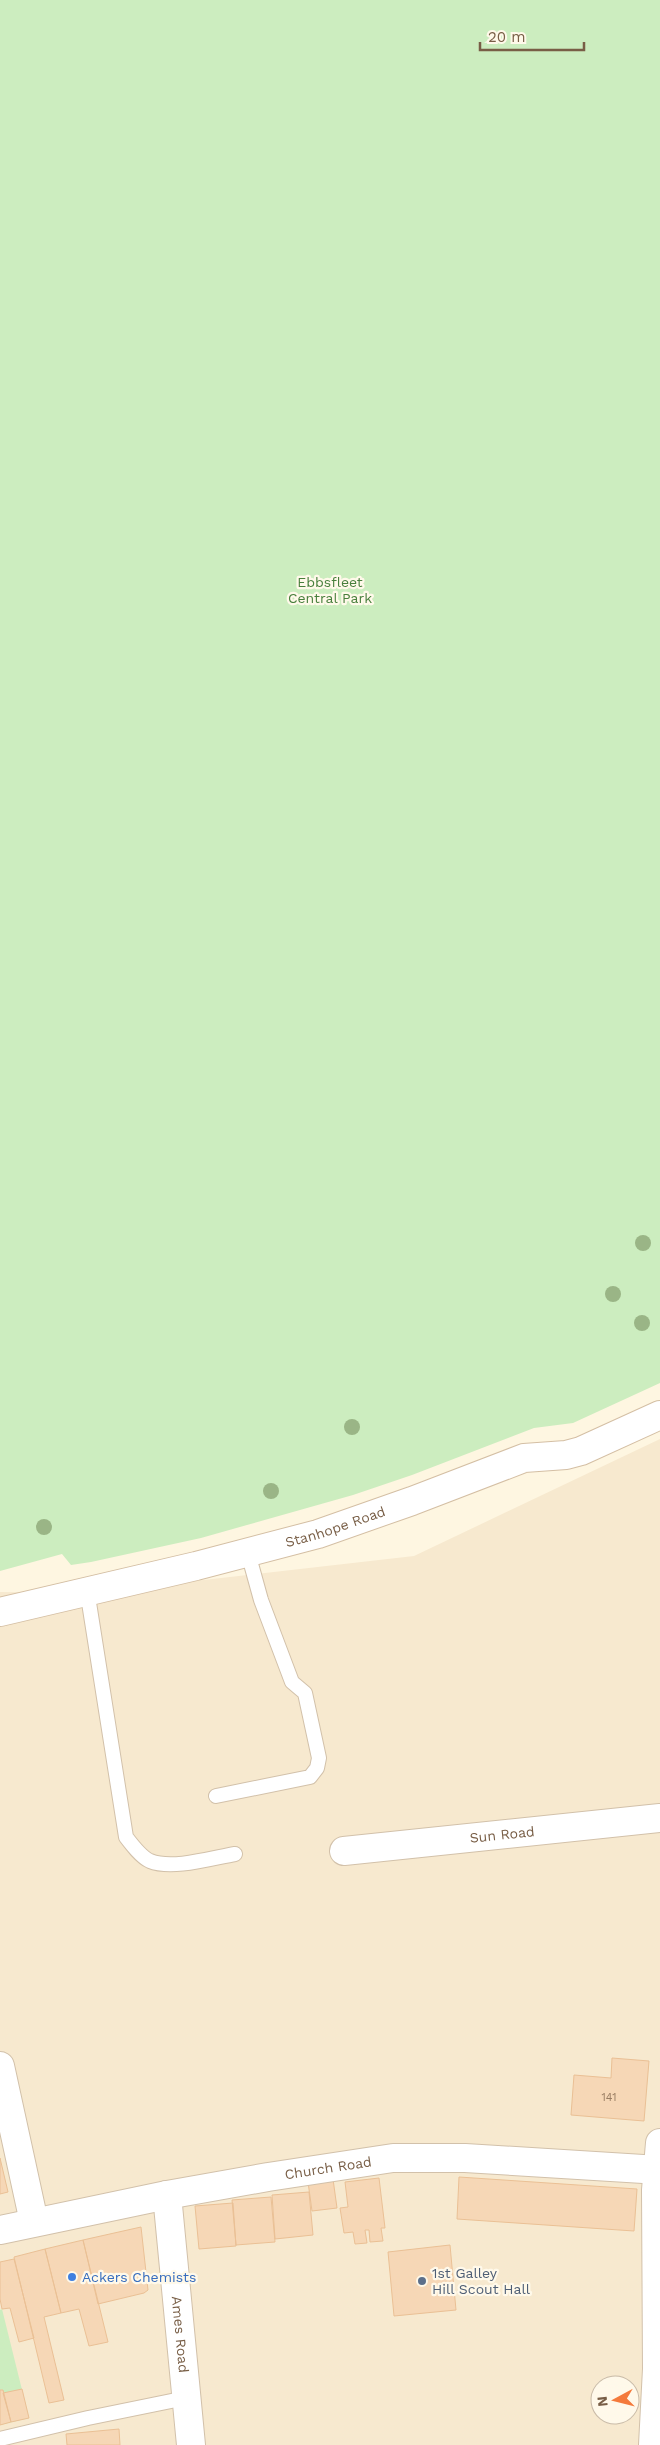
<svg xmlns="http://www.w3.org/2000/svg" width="660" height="2445" viewBox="0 0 660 2445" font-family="'Work Sans',sans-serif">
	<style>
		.residential { fill: #f7e9cf; fill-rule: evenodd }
		.green { fill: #ccedbf }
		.building { fill: #f6d7b6; stroke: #eac095 }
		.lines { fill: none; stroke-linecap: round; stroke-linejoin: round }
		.lane-casing { stroke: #d2c1aa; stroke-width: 16 }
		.street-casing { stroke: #d2c1aa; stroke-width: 30 }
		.secondary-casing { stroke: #d4bfa4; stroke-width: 30 }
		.lane { stroke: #fff; stroke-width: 14 }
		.street { stroke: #fff; stroke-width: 28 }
		.secondary { stroke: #fff; stroke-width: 28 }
		.tree { fill: #9ab586 }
		.shop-dot { fill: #3f7fe0; stroke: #fff9ea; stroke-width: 2 }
		.service-dot { fill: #5c6f8a; stroke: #fff9ea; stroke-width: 2 }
		.labels { text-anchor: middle; stroke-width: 4.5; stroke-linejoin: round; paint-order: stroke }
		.number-label { font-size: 11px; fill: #987c62 }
		.park-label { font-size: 14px; fill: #487f3c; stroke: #fff9ea }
		.street-label { font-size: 14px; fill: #785e46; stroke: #fff9ea }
		.service-label { font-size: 14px; fill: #4e5e75; stroke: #fff9ea; text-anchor: start }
		.shop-label { font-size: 14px; fill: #366cbe; stroke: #fff9ea; text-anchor: start }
	</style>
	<rect width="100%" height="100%" fill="#fef6e1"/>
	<path class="residential" d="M660,1439V2445H0V1592L90,1593L414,1556ZM600,2385H630V2415H600Z"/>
	<path class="green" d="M0,0H660V1383L573,1423L534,1428L412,1475L353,1495L201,1538L91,1562L71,1565L62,1554L0,1571Z
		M2,2309L29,2418L0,2425V2310Z"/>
	<path class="building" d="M612,2058L649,2061L644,2121L571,2115L574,2075L611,2078Z
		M0,2158L8,2192L0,2194Z
		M459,2177L637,2189L634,2231L457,2219Z
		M379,2178L385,2228H381L383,2241L370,2242L369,2230H365L367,2243L355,2244L353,2232L344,2233L340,2208L348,2207L345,2182Z
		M333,2179L337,2208L312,2211L308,2182Z
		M309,2192L313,2235L275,2239L272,2195Z
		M271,2197L275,2242L236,2245L232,2200Z
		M233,2203L236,2246L199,2249L195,2206Z
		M141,2227L148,2290L144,2293L98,2304L83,2240Z
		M83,2240L108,2342L89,2346L79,2309L61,2313L45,2249Z
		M450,2245L456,2310L394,2316L388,2252Z
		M45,2249L61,2313L44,2317L64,2400L49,2403L14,2257Z
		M14,2259L34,2338L19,2342L10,2308L2,2309L0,2299V2262Z
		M22,2389L29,2418L11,2422L3,2393Z
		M0,2390H3L11,2422L0,2425Z
		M119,2429L120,2445H67L66,2434Z"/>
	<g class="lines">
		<g class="lane-casing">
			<path id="lane" d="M87,1590L126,1837C132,1845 141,1857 150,1861C172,1870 212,1858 235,1854
				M216,1796L310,1777L317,1768L319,1758L305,1693L292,1682L261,1600L248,1553
				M0,2439L88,2418L186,2398"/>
		</g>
		<g class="street-casing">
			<g id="street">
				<path id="s1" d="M344,1851L660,1818"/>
				<path d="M0,2066L34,2222"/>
				<path id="s2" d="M167,2195L191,2445"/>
				<path id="s3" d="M0,2230L167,2195L268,2177L393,2158H465L660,2170"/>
				<path d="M653,2445L657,2369L656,2190L660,2143"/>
			</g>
		</g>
		<g class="secondary-casing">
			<g id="secondary">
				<path id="s4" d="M0,1612L196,1566L318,1534L412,1501L524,1458L566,1455L581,1451L660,1415"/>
			</g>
		</g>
		<use href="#lane" class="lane"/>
		<use href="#street" class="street"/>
		<use href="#secondary" class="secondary"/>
	</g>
	<g class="tree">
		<circle cx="643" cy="1243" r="8"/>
		<circle cx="613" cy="1294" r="8"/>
		<circle cx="642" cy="1323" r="8"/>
		<circle cx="352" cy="1427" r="8"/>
		<circle cx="271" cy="1491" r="8"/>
		<circle cx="44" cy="1527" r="8"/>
	</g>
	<circle class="shop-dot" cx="72" cy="2277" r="5"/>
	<circle class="service-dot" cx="422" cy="2281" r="5"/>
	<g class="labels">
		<g class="number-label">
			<text x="609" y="2101">141</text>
		</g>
		<g class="park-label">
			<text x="330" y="587">Ebbsfleet<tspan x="330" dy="16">Central Park</tspan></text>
		</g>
		<g class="street-label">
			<text dy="5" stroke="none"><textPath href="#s4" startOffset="346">Stanhope Road</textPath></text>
			<text dy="5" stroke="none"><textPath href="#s1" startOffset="159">Sun Road</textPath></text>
			<text dy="5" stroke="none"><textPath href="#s3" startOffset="334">Church Road</textPath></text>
			<text dy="5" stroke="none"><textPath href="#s2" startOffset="140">Ames Road</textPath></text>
		</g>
		<g class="service-label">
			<text x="432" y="2278">1st Galley<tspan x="432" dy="16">Hill Scout Hall</tspan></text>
		</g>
		<g class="shop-label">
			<text x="82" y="2282">Ackers Chemists</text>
		</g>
	</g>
	<g transform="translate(615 2400) rotate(263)"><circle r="24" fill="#fff9ea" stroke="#c9bba8"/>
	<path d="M0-4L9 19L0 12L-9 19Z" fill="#f47a3b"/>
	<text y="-8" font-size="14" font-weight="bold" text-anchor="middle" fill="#785e46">N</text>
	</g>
	<path d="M480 42v8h104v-8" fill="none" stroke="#785e46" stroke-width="2.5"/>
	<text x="488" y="42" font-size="15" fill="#785e46" stroke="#fff9ea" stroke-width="4" paint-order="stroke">20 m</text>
</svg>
